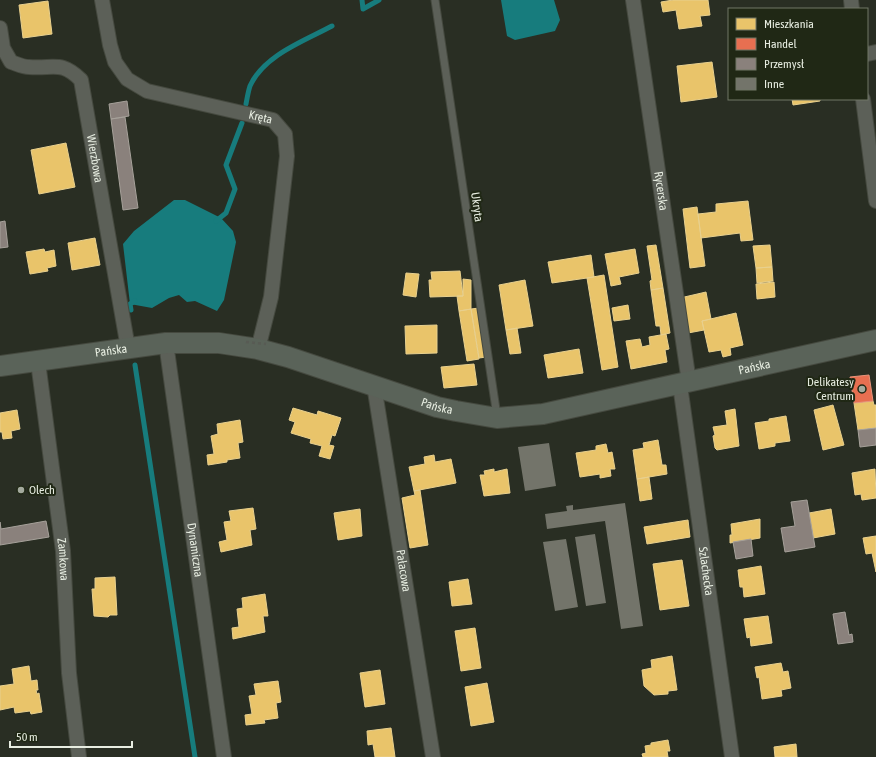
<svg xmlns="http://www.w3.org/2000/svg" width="876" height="757" viewBox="0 0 876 757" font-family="'Asap Condensed',sans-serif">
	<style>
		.water { fill: #177c7d }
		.homes { fill: #e9c46a; stroke: #e8d08e }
		.shops { fill: #e76f51; stroke: #e7957c }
		.industry { fill: #8a817c; stroke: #a6a19a }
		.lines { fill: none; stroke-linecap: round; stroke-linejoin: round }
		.stream { stroke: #177c7d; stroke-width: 5 }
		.building { fill: #73746a }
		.lane-casing { stroke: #45493f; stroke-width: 9 }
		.street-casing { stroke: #45493f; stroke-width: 16 }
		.secondary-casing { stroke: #45493f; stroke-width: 22 }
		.lane { stroke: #5c6058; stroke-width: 7 }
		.street { stroke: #5c6058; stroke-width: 14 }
		.secondary { stroke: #5a6359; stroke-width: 20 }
		.path-bridge { stroke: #585b54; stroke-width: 2.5; stroke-dasharray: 3 3; stroke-linecap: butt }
		.poi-dot { fill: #a4aa9e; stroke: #202815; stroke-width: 1.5 }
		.labels { text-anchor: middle; stroke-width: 4; stroke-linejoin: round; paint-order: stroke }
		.street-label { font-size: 12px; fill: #e7ede1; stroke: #202815 }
		.poi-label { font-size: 12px; fill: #e7ede1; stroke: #202815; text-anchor: end }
	</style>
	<rect width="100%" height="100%" fill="#292e23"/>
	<path class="water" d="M501,0H554L560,20L555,31L515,40L507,36Z
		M174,200H185L221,218L233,231L236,242L224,300L217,311L195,301L187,302L179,295L169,298L152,308L130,304L123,244L134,231Z"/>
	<path class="homes" d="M673,0H708L710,15L700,16L702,26L679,29L676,10L663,12L661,2Z
		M48,1L52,34L23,38L19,5Z
		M712,62L717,97L681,102L677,66Z
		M792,99H820V101L793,105Z
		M66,143L75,187L39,194L31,150Z
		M748,201L753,240L741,241L740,233L701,238L698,214L716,212V204Z
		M697,207L705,266L690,268L683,209Z
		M95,238L100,265L72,270L68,243Z
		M656,245L663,288L651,290L650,281L652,280L647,246Z
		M770,245L772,267L756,268L753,246Z
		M44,249L45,252L54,250L56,266L47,268L48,271L30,274L26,252Z
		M635,249L639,273L619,277L621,284L611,286L605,254Z
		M591,255L594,277L552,283L548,262Z
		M772,267L773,281L757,283L756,268Z
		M460,271L463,296L430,297L429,280H432L431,272Z
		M406,273L419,274L416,297L403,295Z
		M604,275L618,367L602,370L587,278Z
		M463,279L471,280V309L459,311L457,296H463Z
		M525,280L533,326L506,330L499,285Z
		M774,282L775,297L757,299L756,284Z
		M663,288L670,333L661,335L660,326H656L651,290Z
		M706,292L711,319L702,321L704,330L688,333L680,298Z
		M628,305L630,319L614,321L612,308Z
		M479,308L487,357L479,358L471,309Z
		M471,309L479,359L467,361L459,311Z
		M736,313L743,345L730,348L731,355L723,357L721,350L709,352L702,321Z
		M437,325V353L406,354L405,326Z
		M517,328L521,353L510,354L506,330Z
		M666,334L669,349L665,350L667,362L631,369L626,341L640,339L642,347L650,345L649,337Z
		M579,349L583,373L548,378L544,355Z
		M474,364L477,385L444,388L441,367Z
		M873,401L874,405H876V428L858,430L854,403Z
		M833,405L844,445L823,450L814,410Z
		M293,408L317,415L318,411L341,418L335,436L332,435L329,445L334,446L330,459L319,456L322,446L310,443L311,439L291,433L295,422L289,420Z
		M735,409L739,446L717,450L715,448L713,436L715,435L713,427L727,425L725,411Z
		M17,410L20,429L11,431L12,438L3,439L2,432H0V413Z
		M786,416L790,441L775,443V446L759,449L755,423L769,421V419Z
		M240,420L243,442L238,443L240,458L227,460V462L208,465L207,455L214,454L211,436L218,434L217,424Z
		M658,440L662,465H666L667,474L637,479L633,450L644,448L643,443Z
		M606,444L608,453L612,452L615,469H610L611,476L600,478V474L580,477L576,453L596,450V446Z
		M434,455L435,462L451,459L456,483L414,491L409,467L425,464L424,457Z
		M494,469V472L507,469L510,493L484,496L480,475H485L484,471Z
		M875,469L876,498L862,500L861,494L855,495L852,473Z
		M649,477L652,499L640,501L637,479Z
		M420,490L428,545L410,548L402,498L415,495L414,491Z
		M253,508L256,529L250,530L252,545L221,552L219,542L227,540L224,522L231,521L229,511Z
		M360,509L362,536L338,540L334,513Z
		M831,509L835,534L813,538L809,513Z
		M760,519V538L730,543V535H732L731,524Z
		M688,520L690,537L647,544L644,527Z
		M876,536V572L872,553L866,554L863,538Z
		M682,560L689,606L660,610L653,564Z
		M761,566L765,594L744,597L743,587H740L738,570Z
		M115,577L117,615H110L108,617L94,616L92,589H95V578Z
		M468,579L472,604L452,606L449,582Z
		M265,594L268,616H263L265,632L233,639L232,628L239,627L237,609L243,608L242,598Z
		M768,616L772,643L751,646L750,637L747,638L744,619Z
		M475,628L481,668L461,671L455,631Z
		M672,656L677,690L668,691V694L654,695L644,686L642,670L652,668L651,660Z
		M781,663L783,672L788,671L791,688L781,690L782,696L762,699L759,677L757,678L755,667Z
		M29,666L31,681L37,680L38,690H36L37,694L39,693L42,712L31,714L30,711L15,713L14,707L0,710V686L14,684L12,669Z
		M380,670L385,704L365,707L360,673Z
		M278,681L281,702L276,703L278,718L264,720L265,723L246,725L245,715L252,714L249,696L256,695L254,684Z
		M487,683L494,722L471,726L465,687Z
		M391,728L395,757H375L373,744L368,745L367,731Z
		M668,740L670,751H667L668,757H643L642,754L646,753L645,746L651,745V743Z
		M796,744L797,757H775L774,747Z"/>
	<path class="shops" d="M869,375L873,401L854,403L850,377Z"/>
	<path class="industry" d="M127,101L129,116L111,119L109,104Z
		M125,117L138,208L123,210L111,119Z
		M5,221L8,247L0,248V222Z
		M876,428V445L860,447L858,430Z
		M807,500L815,547L785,552L781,528L795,526L791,502Z
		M46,521L49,537L0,545V522L1,529Z
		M751,539L753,556L736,559L733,542Z
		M845,612L849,635L852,634L853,642L838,644L833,614Z"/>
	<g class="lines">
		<path class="stream" d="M362,0L363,9L379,0
			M246,104C247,99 248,92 250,86C264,55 304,41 332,26
			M216,221L226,213L235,189L226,165L242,123
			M131,310L130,304L135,301
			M135,365L195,757"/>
	</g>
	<path class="building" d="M549,443L556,486L525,491L518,447Z
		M625,503L643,626L621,629L605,521L547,529L545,514L567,511L566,506L573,505V510Z
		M595,534L606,603L586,606L575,537Z
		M566,539L578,607L555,611L543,542Z"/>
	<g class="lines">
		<g class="lane-casing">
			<path id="lane" d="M435,0L497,416"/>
		</g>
		<g class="street-casing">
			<g id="street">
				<path id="s1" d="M102,0L110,45L115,62L127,79L147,91L273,120L285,134L287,156L271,297L258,349"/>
				<path id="s2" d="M633,0L689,382"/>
				<path d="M851,0L852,9"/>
				<path id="s3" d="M0,28L3,48L11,62C17,64 23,67 29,67C54,69 61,60 81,80L128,348"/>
				<path d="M867,54L876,52"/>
				<path d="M863,99L876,201"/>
				<path id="s4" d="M166,343L224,757"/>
				<path id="s5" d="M38,362L63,551L69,673L79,757"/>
				<path id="s6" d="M374,385L433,757"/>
				<path id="s7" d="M680,385L732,757"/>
			</g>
		</g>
		<g class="secondary-casing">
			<g id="secondary">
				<path id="s8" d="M0,366L166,343H219L258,349L288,357L437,407L456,411L497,418L543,414L876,340"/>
			</g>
		</g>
		<use href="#lane" class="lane"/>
		<use href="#street" class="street"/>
		<use href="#secondary" class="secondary"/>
		<path class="path-bridge" d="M246,342L266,344"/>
	</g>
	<g class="poi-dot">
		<circle cx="862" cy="389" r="4"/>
		<circle cx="21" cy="490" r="4"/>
	</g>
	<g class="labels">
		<g class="street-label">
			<text dy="4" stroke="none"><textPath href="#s1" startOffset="224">Kręta</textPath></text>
			<text dy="4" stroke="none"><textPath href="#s3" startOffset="191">Wierzbowa</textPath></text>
			<text dy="4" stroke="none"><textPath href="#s2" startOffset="193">Rycerska</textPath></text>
			<text transform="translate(477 207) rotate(82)" y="4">Ukryta</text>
			<text dy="4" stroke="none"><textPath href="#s8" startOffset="112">Pańska</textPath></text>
			<text dy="4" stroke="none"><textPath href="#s8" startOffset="772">Pańska</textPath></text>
			<text dy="4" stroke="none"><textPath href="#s8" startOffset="448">Pańska</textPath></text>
			<text dy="4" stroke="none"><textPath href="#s4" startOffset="209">Dynamiczna</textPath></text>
			<text dy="4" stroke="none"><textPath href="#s5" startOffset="199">Zamkowa</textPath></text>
			<text dy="4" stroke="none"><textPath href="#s6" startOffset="188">Pałacowa</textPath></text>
			<text dy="4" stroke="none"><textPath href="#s7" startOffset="188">Szlachecka</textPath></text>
		</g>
		<g class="poi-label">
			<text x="854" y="386">Delikatesy<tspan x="854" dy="14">Centrum</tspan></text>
			<text x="29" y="494" text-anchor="start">Olech</text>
		</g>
	</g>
	<rect x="728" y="8" width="140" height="92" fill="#202815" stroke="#707767"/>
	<rect x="736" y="18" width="20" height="12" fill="#e9c46a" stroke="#707767"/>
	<text x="764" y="28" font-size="12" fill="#e7ede1">Mieszkania</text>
	<rect x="736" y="38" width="20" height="12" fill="#e76f51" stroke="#707767"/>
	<text x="764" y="48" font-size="12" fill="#e7ede1">Handel</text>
	<rect x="736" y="58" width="20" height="12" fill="#8a817c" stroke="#707767"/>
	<text x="764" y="68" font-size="12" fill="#e7ede1">Przemysł</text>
	<rect x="736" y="78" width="20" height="12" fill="#73746a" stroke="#707767"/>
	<text x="764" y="88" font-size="12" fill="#e7ede1">Inne</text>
	<path d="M10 741v6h122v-6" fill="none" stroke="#e7ede1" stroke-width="2"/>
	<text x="16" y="741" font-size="12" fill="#e7ede1" stroke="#202815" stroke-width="3" paint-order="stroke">50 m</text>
</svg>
